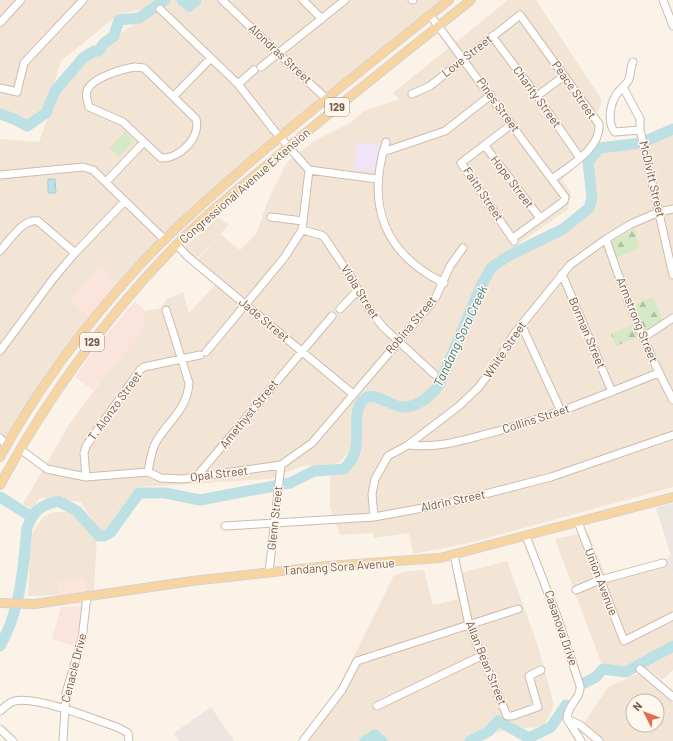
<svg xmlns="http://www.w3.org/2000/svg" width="673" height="741" viewBox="0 0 673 741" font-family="Barlow,sans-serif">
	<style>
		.residential { fill: #f3e5d6; fill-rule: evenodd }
		.commercial { fill: #fbe4dc }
		.industrial { fill: #ece6e1 }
		.education { fill: #f0e4f8 }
		.forest { fill: url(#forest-firs) }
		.garden { fill: #d5e9c6 }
		.water { fill: url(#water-ripples); stroke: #a3cfd6 }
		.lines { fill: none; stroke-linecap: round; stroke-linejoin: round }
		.river { stroke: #bde0e4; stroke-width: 11 }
		.minor-casing { stroke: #cdbbae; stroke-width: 9 }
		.major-casing { stroke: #d8d1cd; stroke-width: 10 }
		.minor { stroke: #fff; stroke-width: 7 }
		.major { stroke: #f7d5a3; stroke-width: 8 }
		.labels { text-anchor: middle; stroke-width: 3; stroke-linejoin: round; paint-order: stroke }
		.shield { fill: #fef7ee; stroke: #9d897d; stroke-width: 1 }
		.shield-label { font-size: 11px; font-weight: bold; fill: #745a4d }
		.street-label { font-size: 12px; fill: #745a4d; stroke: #fef7ee }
		.water-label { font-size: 13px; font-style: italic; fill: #44777f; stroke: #fef7ee }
	</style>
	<defs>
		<pattern id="forest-firs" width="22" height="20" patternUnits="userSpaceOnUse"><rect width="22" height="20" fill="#d5e9c6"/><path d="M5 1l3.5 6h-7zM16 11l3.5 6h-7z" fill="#b1c0a3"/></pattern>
		<pattern id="water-ripples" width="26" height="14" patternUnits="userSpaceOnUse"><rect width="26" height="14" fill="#bde0e4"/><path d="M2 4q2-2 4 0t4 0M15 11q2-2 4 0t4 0" fill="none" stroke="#9eb9bb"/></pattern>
	</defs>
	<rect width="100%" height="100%" fill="#fbf3e7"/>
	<path class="residential" d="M0,0H442L255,153L179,220L118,283L89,317L61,355L0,446V139L39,142L60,84L75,70L155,7L119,14L61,61L46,111L27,122L0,112Z
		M508,0H536L602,100L597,115L600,129L595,149L562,180L571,192L568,209L514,247L488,269L440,377L419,401L403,406L372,395L364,398L357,404L352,448L340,462L332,465L302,466L270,479L140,487L125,505L108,532L101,534L81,502L40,498L32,509L23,504L70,423L112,366L142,332L145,311L161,308L166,300L183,292L189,313L221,279L198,259L216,239L196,259L183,248L218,218L229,225L220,234L240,250L256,234L269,198L287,162L314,141L350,123L364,111L399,99L393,93Z
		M673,133V487L469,543L413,554L409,533L374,538L373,533L340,535L330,507V477L349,470L358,452L359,414L366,400L404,411L438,394L480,290L495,268L567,228L595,205L589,161L601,150L639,147Z
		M70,508L97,538L94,591L85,592L86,579L60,582L59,595L28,596L30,540L34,530L43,517L54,512H64Z
		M588,532L605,574L666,559L673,576V645L626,671L603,668L555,539Z
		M507,561L538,646L554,705L544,726L488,733L469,741H385L384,734L376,729L368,741H301L334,696L394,575L409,571L424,570L433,605L458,599L453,575Z
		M673,648V670L662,680L650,671L639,666Z
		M639,673L673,703V741H604L584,723L608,687ZM633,701H657V725H633Z"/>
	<path class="commercial" d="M101,266L118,283L89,317L70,301Z
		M135,301L145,311L142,332L93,390L75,377L103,339Z
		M86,579L85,592L59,595L60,582Z
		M88,606L76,647L52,639L61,607Z"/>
	<path class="industrial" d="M673,503V576L666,559L671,556L656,508Z
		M211,707L234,741H179L174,733Z"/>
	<path class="education" d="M358,142L380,145L376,172L354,169Z"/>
	<path class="forest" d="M635,228L639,248L616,258L611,245L613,241Z
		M653,297L664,324L645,335L633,305Z
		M637,323L642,335L616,346L611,334Z"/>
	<path class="garden" d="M125,132L134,141L119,157L109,148Z"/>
	<path class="water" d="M48,179H55L56,193H48Z"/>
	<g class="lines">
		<path class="river" d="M182,0L189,6L196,0
			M0,114L14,119L27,126L46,113L55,91L83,58L94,51H99L104,43L114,36L119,20L139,18L165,0
			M0,497L32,517
			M0,646C21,609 23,569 27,528C34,510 40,506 58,501L77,511L99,536H104L111,532L139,493H165L200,500L290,483L314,471L344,469C368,447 348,416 363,400C373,389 391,407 403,407C419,407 430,396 439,385L481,286L491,268L508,256L563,229L589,208L592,198L588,162L593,155L600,148L641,143L673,129
			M584,683L596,677L603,669L626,672L673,646
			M365,741L375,735L382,741
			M470,741L489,731L498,721L529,738L551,727L566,705"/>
		<g class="minor-casing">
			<path id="minor" d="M222,0L336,108
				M303,0L322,19
				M412,0H413
				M663,0L673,26
				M160,9L238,84L273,129L309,170L377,179
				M430,15L565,197L564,201L560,204L513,238
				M0,23L21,0
				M492,36L537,96L580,158
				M135,67L144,68L196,119C201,137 180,159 161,158L123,122L89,107C88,103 85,96 87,91C91,78 122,69 135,67Z
				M261,67L345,0
				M238,84L254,70
				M623,87L640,119V130L615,132C607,123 610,105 616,95C619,90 625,86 628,81C632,75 629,69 633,62
				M0,88L17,92L24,63L83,0
				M412,94L430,86L520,15L599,124C601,149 569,166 552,179
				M174,96L211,58
				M537,96L564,76
				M512,124L461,163L514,241
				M640,130L673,275
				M386,142C366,205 384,254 444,283
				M485,146L540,218
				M383,152L445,131L491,95
				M0,175L83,167L93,170L165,240
				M106,182L144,142
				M271,217L303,221
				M302,230L321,235L324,237L349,274L369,309L383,327L434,374
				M606,239C624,294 646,349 673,400
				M177,245L187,256L353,394
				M0,251C10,240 22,219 38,221L75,253
				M286,255L302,230L309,170
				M562,274L612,392
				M340,309L358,290
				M521,324L561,411
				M644,337L673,318
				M0,351L53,279L75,253L125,201
				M206,352L284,258
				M0,438L6,445
				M408,445C436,448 457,442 483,435C543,420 601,396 658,373
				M20,449L47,469L86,477L148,472L161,478L182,479L281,465L312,443L435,299L450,266L463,248
				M148,472C150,462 151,451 156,442C169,420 187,410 189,383L166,310
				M197,476L332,316
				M86,477L84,453L86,446L140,370L144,367L200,355
				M374,517L372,494L375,479L388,456L408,445L459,406L478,388L497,363L514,334L570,265L606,239L631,224L659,212L673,209
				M578,522L624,641L673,616
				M225,526L374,517L450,503L551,477L673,435
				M526,536L557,616L580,686C581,700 568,702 567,719L581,741
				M454,555L469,625L507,716H512L538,707L529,676L541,670
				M269,572L281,465
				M576,590L600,580L663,563
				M640,669L673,697
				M377,706L481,656
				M0,711C5,707 9,702 15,701C37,696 97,720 119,728L128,733L129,741
				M567,719L580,725L599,741
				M0,729L13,741
				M63,741L66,693L82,639L87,596
				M303,741L342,690L357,661L518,609"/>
		</g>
		<g class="major-casing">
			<path id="major" d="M0,457C38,388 86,324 139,266C173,229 210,197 248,164C313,108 382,54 449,0
				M0,485C51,391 114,306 190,231C217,205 246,183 274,159C339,105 405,53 471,0
				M0,603L35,604L192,581L327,566L440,558L673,497"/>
		</g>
		<use href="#minor" class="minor"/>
		<use href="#major" class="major"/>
	</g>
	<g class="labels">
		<g class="shield">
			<rect x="325" y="98" width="24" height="18" rx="3"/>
			<rect x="80" y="333" width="24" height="18" rx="3"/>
		</g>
		<g class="shield-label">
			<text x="337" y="111">129</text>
			<text x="92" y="346">129</text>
		</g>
		<g class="street-label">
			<text transform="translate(280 54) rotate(43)" y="4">Alondras Street</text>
			<text transform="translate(467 56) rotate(-38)" y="4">Love Street</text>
			<text transform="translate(574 90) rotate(55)" y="4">Peace Street</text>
			<text transform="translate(537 97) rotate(54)" y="4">Charity Street</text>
			<text transform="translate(498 105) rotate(54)" y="4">Pines Street</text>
			<text transform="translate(652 179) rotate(77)" y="4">McDivitt Street</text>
			<text transform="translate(512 182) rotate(53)" y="4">Hope Street</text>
			<text transform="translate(245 186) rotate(-41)" y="4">Congressional Avenue Extension</text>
			<text transform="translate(483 194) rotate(56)" y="4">Faith Street</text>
			<text transform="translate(360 292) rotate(58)" y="4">Viola Street</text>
			<text transform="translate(264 320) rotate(40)" y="4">Jade Street</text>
			<text transform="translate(637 320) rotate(68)" y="4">Armstrong Street</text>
			<text transform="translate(411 325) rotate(-50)" y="4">Robina Street</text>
			<text transform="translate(587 333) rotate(67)" y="4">Borman Street</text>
			<text transform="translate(505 350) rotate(-56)" y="4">White Street</text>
			<text transform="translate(115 406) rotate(-54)" y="4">T. Alonzo Street</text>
			<text transform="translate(249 414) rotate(-51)" y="4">Amethyst Street</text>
			<text transform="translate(536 419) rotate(-18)" y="4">Collins Street</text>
			<text transform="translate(219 474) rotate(-7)" y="4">Opal Street</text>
			<text transform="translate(453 501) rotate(-12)" y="4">Aldrin Street</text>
			<text transform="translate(275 518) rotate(-84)" y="4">Glenn Street</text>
			<text transform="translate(339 567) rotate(-4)" y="4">Tandang Sora Avenue</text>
			<text transform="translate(601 582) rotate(69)" y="4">Union Avenue</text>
			<text transform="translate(561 628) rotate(71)" y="4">Casanova Drive</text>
			<text transform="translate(486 663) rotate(68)" y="4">Allan Bean Street</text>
			<text transform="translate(74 668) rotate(-76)" y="4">Cenacle Drive</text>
		</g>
		<g class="water-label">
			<text transform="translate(460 336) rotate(-65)" y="5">Tandang Sora Creek</text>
		</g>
	</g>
	<g transform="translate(645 713) rotate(312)"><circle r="19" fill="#fef7ee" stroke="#c7b8ae"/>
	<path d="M0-3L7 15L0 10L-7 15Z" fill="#df6e53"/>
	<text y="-6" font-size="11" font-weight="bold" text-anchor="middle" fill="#745a4d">N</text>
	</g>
</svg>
